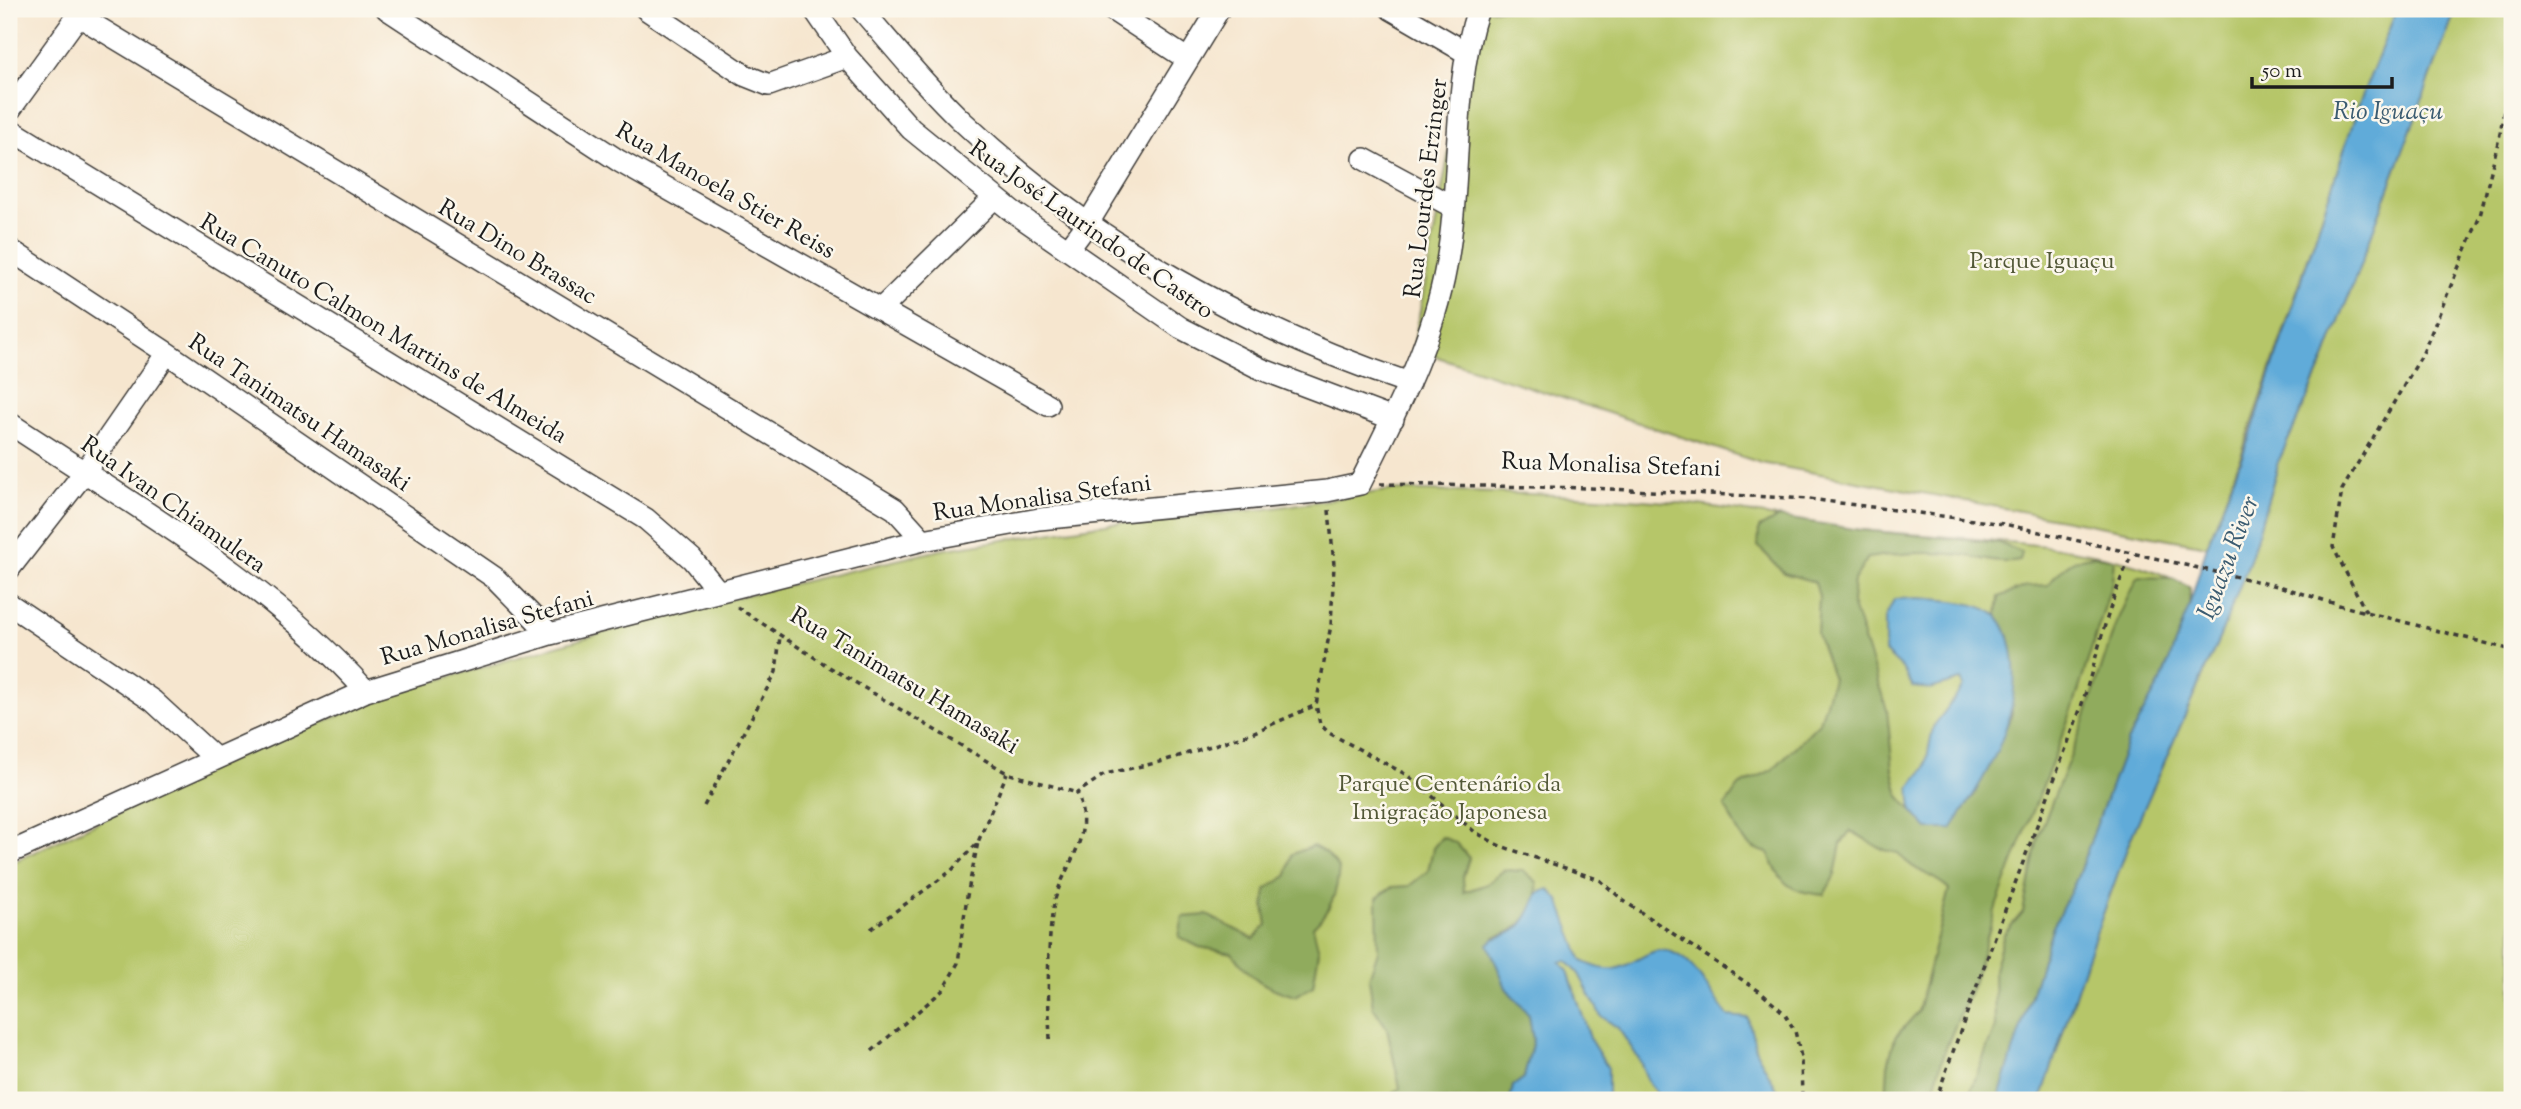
<svg xmlns="http://www.w3.org/2000/svg" width="2521" height="1109" viewBox="0 0 2521 1109" font-family="'Sorts Mill Goudy',serif">
	<style>
		.green { fill: #b6c669; stroke: #697142; stroke-width: 2 }
		.forest { fill: #90ab5d; stroke: #56643c; stroke-width: 2 }
		.water { fill: #60abd9; stroke: #3e647a; stroke-width: 2 }
		.lines { fill: none; stroke-linecap: round; stroke-linejoin: round }
		.minor-casing { stroke: #3d3a37; stroke-width: 24 }
		.path { stroke: #3d3a37; stroke-width: 3.5; stroke-dasharray: 5 5; stroke-linecap: butt }
		.minor { stroke: #fff; stroke-width: 21 }
		.rail { stroke: #1c1c1c; stroke-width: 5 }
		.labels { text-anchor: middle; stroke-width: 5; stroke-linejoin: round; paint-order: stroke }
		.street-label { font-size: 24px; fill: #1c1c1c; stroke: #fbf7ec }
		.park-label { font-size: 24px; fill: #525837; stroke: #fbf7ec }
		.water-label { font-size: 26px; font-style: italic; fill: #3b5c71; stroke: #fbf7ec }
	</style>
	<rect width="100%" height="100%" fill="#fbf7ec"/>
	<filter id="ink" filterUnits="userSpaceOnUse"><feTurbulence type="fractalNoise" baseFrequency=".0143" numOctaves="2"/><feDisplacementMap in="SourceGraphic" scale="14" xChannelSelector="R" yChannelSelector="G"/><feConvolveMatrix kernelMatrix="1 2 1 2 8 2 1 2 1" color-interpolation-filters="sRGB"/></filter>
	<filter id="wash" filterUnits="userSpaceOnUse"><feTurbulence type="fractalNoise" baseFrequency=".00686" numOctaves="4" result="noise"/><feDisplacementMap in="SourceGraphic" scale="28" xChannelSelector="R" yChannelSelector="G"/><feGaussianBlur stdDeviation="1.57" result="paint"/><feColorMatrix in="noise" values="0 0 0 0 0 0 0 0 0 0 0 0 0 0 0 0 0 1.4 0 .05"/><feComposite in="paint" operator="in"/></filter>
	<g filter="url(#wash)">
		<rect width="100%" height="100%" fill="#f6e6cf"/>
		<path class="green" d="M1482,9H2397C2326,185 2277,369 2207,546L1761,463L1413,349L1465,64Z
			M2456,9H2512V1100H2041L2086,961L2130,840L2221,634L2251,557L2280,458L2325,359Z
			M1392,490C1492,493 1591,494 1689,504C1748,510 1805,524 1863,530C1958,540 2109,539 2190,588L2189,607L2162,679L2128,740L2052,929L1998,1100H9V864L231,759L393,693L602,633L745,595L940,550L1112,523L1266,509Z"/>
		<path class="forest" d="M1779,517L1860,530L2000,543L2022,552L2020,561C1998,565 1983,558 1961,555C1930,551 1899,553 1868,558L1854,580L1852,603L1887,710L1893,770L1899,796L1928,829L1973,797L2012,714L2009,636L1997,615L1999,597L2027,586L2048,585C2066,561 2084,550 2114,559L2112,583L2074,705L1997,904L1973,984L1946,1047L1930,1100H1886L1888,1065L1895,1037L1918,1012L1949,889C1932,873 1914,873 1898,853C1877,851 1869,839 1850,831L1841,844L1835,875L1824,895C1787,891 1783,885 1768,853C1740,847 1737,829 1725,806L1739,786L1772,770L1820,722L1833,679L1817,634L1819,597L1815,582L1784,573L1758,546L1759,528Z
			M2137,577L2173,578L2190,588L2189,607L2162,679L2128,740L2077,878L2052,929L1998,1100H1967L1995,1027L1994,970L2004,934L2023,912L2038,837L2084,722L2116,623Z
			M1442,837L1456,843L1469,858L1463,877L1464,892L1487,884L1504,870L1524,871L1537,882C1540,909 1520,932 1495,937L1506,988L1529,1014L1533,1040L1524,1078L1513,1086L1510,1100H1386L1400,1088L1387,1028L1373,1007L1369,978L1378,951L1377,898L1392,887L1409,886L1428,871L1433,848Z
			M1313,846L1326,853L1339,868C1337,894 1331,910 1313,927L1319,951L1313,986L1295,996C1263,987 1252,979 1232,953L1199,947L1179,937L1183,917L1207,915L1254,939L1267,925L1264,906L1266,889L1287,876L1292,854Z"/>
		<path class="water" d="M2397,9H2456L2325,359L2280,458L2251,557L2221,634L2130,840L2086,961L2041,1100H1998L2052,929L2077,878L2128,740L2162,679L2189,607L2207,546L2252,431L2359,104Z
			M1919,598C1940,600 1982,601 1997,616C2006,625 2010,639 2012,650C2025,715 1987,777 1951,829H1928L1912,811L1910,787L1925,768L1933,727L1964,686L1961,680L1930,689L1913,687L1902,668L1885,652V618L1894,599Z
			M1549,889L1559,900L1582,961C1593,966 1607,972 1619,968C1644,960 1657,938 1684,959C1702,974 1713,998 1728,1016L1748,1018L1757,1053L1778,1091V1100H1662L1649,1084L1639,1059L1618,1028L1601,1016L1579,974L1567,961L1560,962L1568,971L1591,1041L1608,1068V1100H1510L1513,1086L1524,1078L1533,1040L1529,1015L1506,988L1488,944C1495,937 1499,938 1508,934C1524,928 1532,908 1538,893Z"/>
	</g>
	<g filter="url(#ink)">
		<g class="lines">
			<g class="minor-casing">
				<path id="minor" d="M387,9L619,161L1048,405
					M646,9L744,75L769,85L847,57
					M814,9L847,57L911,129L1012,211L1181,328L1261,369L1393,419
					M861,9C894,47 927,88 964,123C1091,242 1245,328 1409,383
					M1111,9L1187,59
					M1391,9L1467,53
					M79,16L895,509L923,540
					M9,111L83,9
					M9,129L646,519L692,559L717,590
					M1364,159L1453,207
					M9,249L167,353L495,578L550,634
					M1068,250L1088,223L1219,9
					M882,308L995,197
					M9,423C132,505 266,579 366,691
					M9,569L84,473L167,353
					M9,604L153,701L215,758
					M9,853L366,691L550,634L923,540L1039,519L1327,491L1360,484C1395,413 1432,345 1446,267C1462,182 1451,91 1478,9"/>
			</g>
			<path class="path" d="M1380,484L1591,488L1809,499L2004,524L2282,587L2339,605L2512,650
				M1329,510L1334,565L1331,625L1316,705L1320,724L1329,733L1407,775L1475,832L1498,845L1600,880L1624,901L1759,991L1784,1013L1795,1031L1801,1057L1802,1100
				M737,607L826,665L1007,773L1077,793
				M2366,612L2333,547L2342,490L2422,355L2480,216L2500,134L2512,61
				M704,806L776,672L780,636
				M871,929L951,871L978,842L1007,773
				M1050,1039C1048,997 1047,956 1052,915C1058,865 1097,845 1077,793L1105,774L1160,762L1252,733L1316,705
				M872,1051L943,990L958,963L967,896L978,842
				M9,1093L12,1100
				M1936,1100C1980,973 2029,848 2076,721C2096,667 2105,607 2132,555"/>
			<use href="#minor" class="minor"/>
			<path class="rail" d="M9,21L16,9"/>
		</g>
	</g>
	<g class="labels">
		<g class="street-label">
			<text transform="translate(1425 188) rotate(-83)" y="8">Rua Lourdes Erzinger</text>
			<text transform="translate(726 190) rotate(30)" y="8">Rua Manoela Stier Reiss</text>
			<text transform="translate(1092 229) rotate(35)" y="8">Rua José Laurindo de Castro</text>
			<text transform="translate(518 251) rotate(31)" y="8">Rua Dino Brassac</text>
			<text transform="translate(384 328) rotate(31)" y="8">Rua Canuto Calmon Martins de Almeida</text>
			<text transform="translate(300 412) rotate(34)" y="8">Rua Tanimatsu Hamasaki</text>
			<text transform="translate(1611 464) rotate(2)" y="8">Rua Monalisa Stefani</text>
			<text transform="translate(1042 497) rotate(-8)" y="8">Rua Monalisa Stefani</text>
			<text transform="translate(174 504) rotate(35)" y="8">Rua Ivan Chiamulera</text>
			<text transform="translate(487 627) rotate(-16)" y="8">Rua Monalisa Stefani</text>
			<text transform="translate(905 680) rotate(31)" y="8">Rua Tanimatsu Hamasaki</text>
		</g>
		<g class="park-label">
			<text x="2042" y="268">Parque Iguaçu</text>
			<text x="1450" y="791">Parque Centenário da<tspan x="1450" dy="28">Imigração Japonesa</tspan></text>
		</g>
		<g class="water-label">
			<text x="2388" y="119">Rio Iguaçu</text>
			<text transform="translate(2227 557) rotate(-69)" y="9">Iguazu River</text>
		</g>
	</g>
	<rect width="2521" height="1109" fill="none" stroke="#fbf7ec" stroke-width="35"/>
	<path d="M2252 77v10h140v-10" fill="none" stroke="#1c1c1c" stroke-width="3.5"/>
	<text x="2262" y="77" font-size="21" fill="#1c1c1c" stroke="#fbf7ec" stroke-width="5" paint-order="stroke">50 m</text>
</svg>
